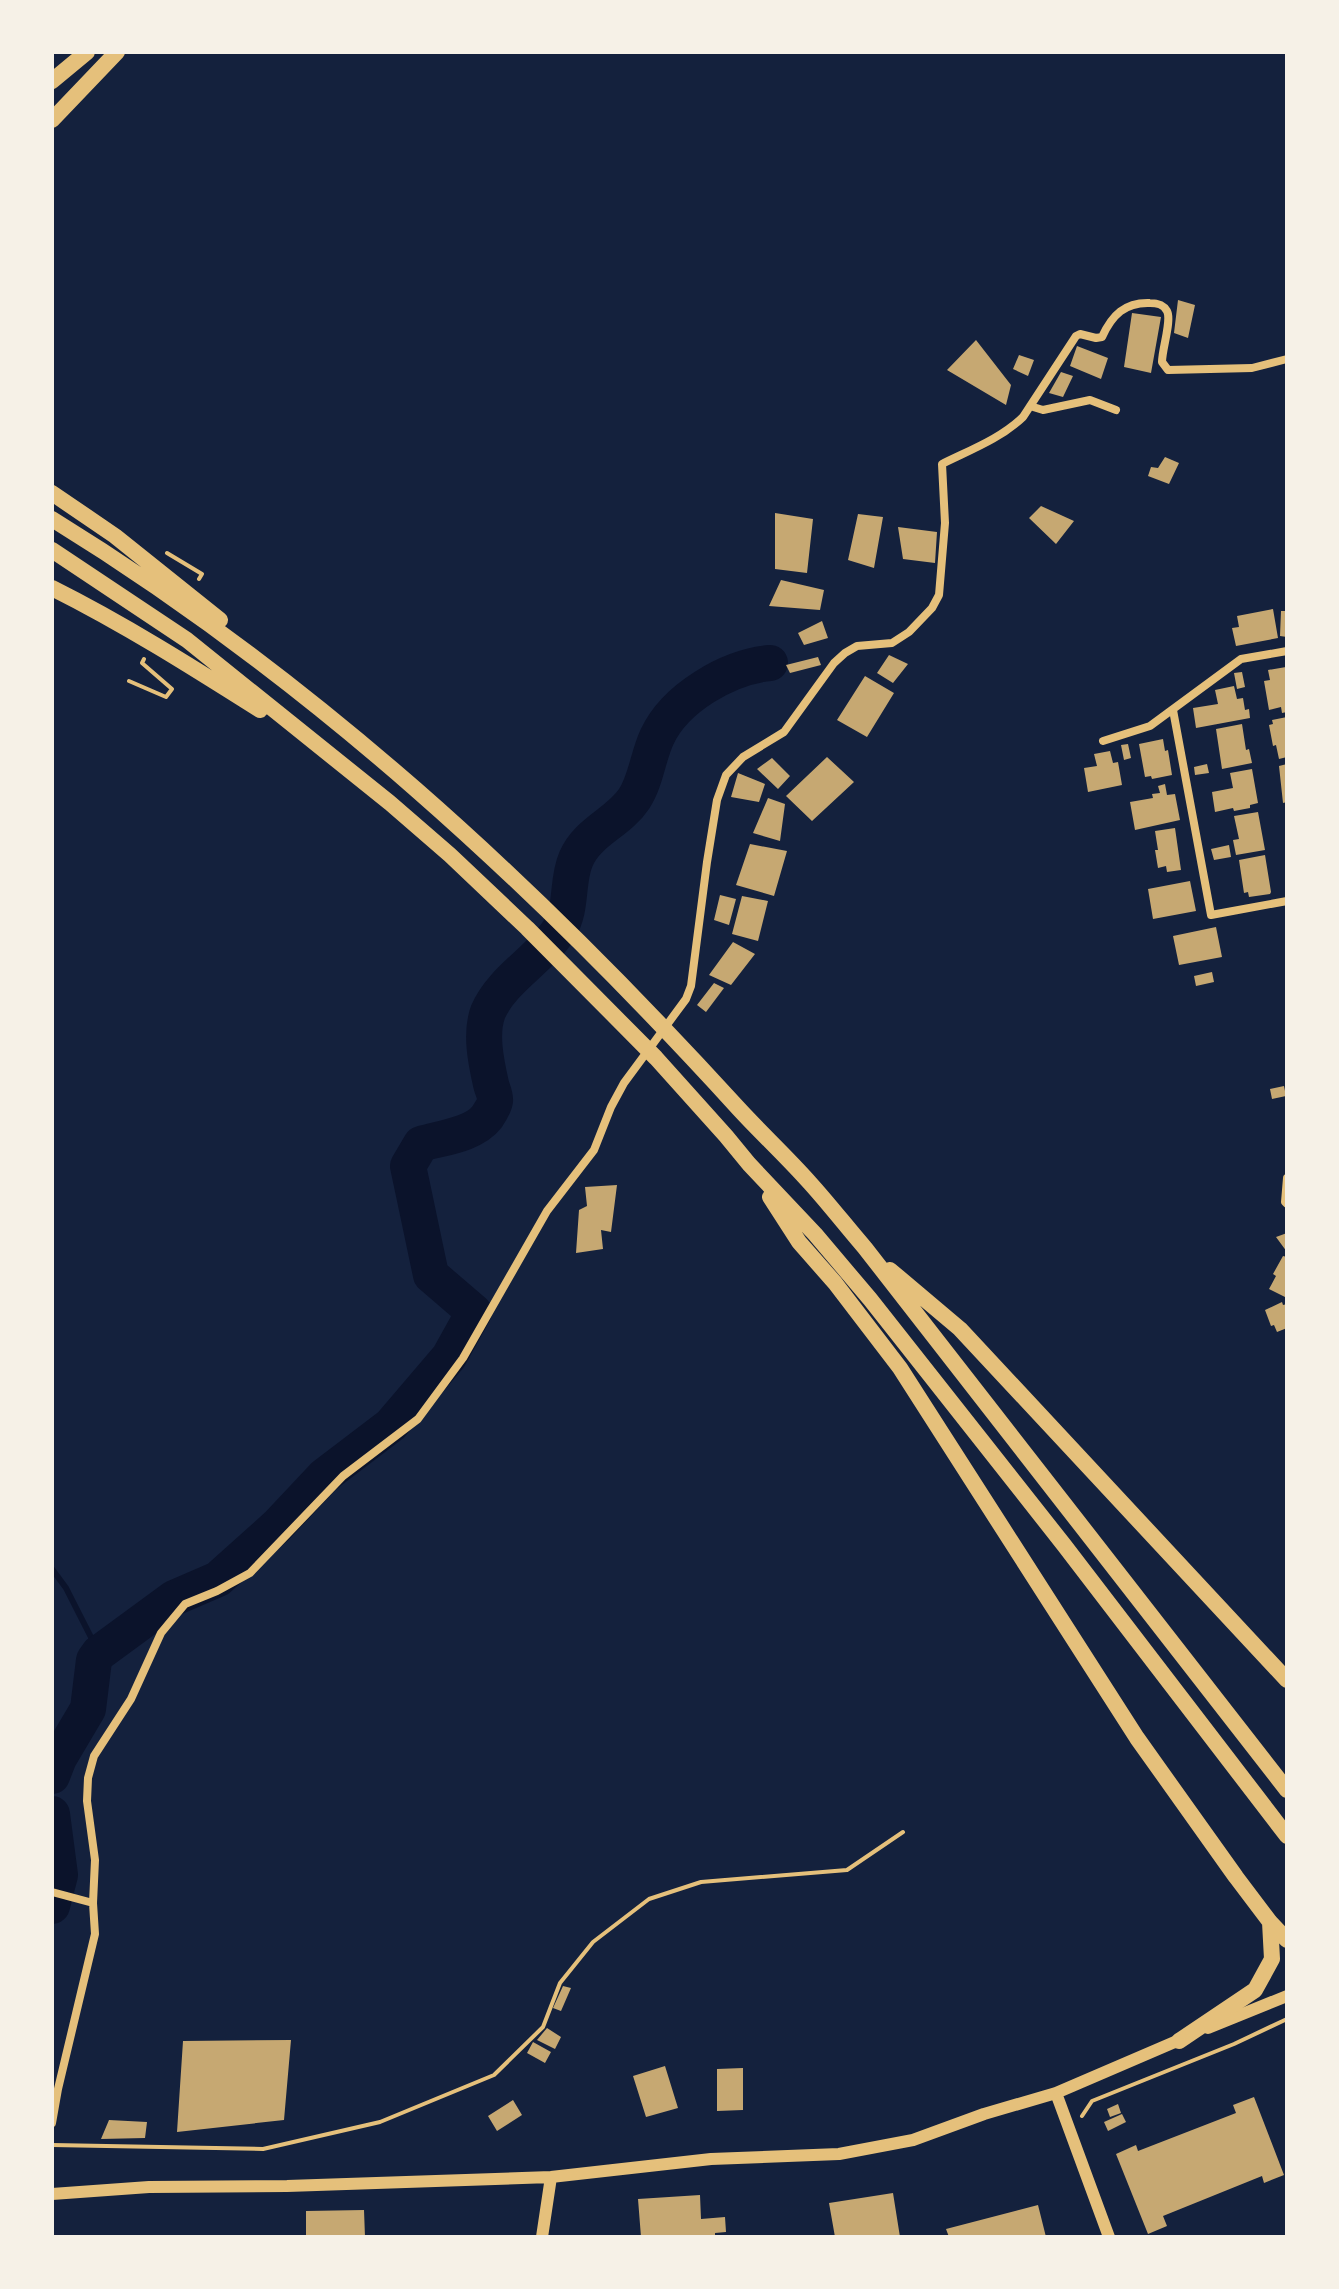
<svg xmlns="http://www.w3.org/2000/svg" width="1339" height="2289" viewBox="0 0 1339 2289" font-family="'Open Sans',sans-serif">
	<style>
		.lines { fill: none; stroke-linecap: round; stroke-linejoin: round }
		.stream { stroke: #0b132b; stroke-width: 6 }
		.river { stroke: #0b132b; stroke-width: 36 }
		.building { fill: #c6a872 }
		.path { stroke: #e5c07b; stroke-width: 4 }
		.minor { stroke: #e5c07b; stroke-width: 8 }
		.tertiary { stroke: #e5c07b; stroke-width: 12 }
		.trunk { stroke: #e5c07b; stroke-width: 16 }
	</style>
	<rect width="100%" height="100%" fill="#14213d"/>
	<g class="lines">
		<path class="stream" d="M52,1569L66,1588L99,1653"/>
		<path class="river" d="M52,1776L59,1758L88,1709L94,1660L99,1653L174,1598L218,1579L277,1526L324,1476L391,1425L449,1357L474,1312L431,1275L408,1166L421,1144C441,1138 473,1135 487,1117C489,1114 495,1105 495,1101C496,1096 492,1089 491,1084C486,1062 480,1033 488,1012C502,979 541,959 559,930C573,908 566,882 576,859C588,831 618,823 634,799C646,781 648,756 657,737C675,698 728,667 770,663
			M52,1814L60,1875L52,1906"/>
	</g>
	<path class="building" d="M1178,300L1195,305L1188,338L1174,333Z
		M1132,313L1161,317L1151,373L1124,367Z
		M976,340L1011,385L1006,405L947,370Z
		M1077,346L1108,358L1101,379L1070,366Z
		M1019,355L1034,360L1028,376L1013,369Z
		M1061,372L1073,376L1063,397L1049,393Z
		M1165,457L1179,463L1169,484L1148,476L1151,467L1158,468Z
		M1041,506L1074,521L1056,544L1029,518Z
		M775,513L813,519L807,573L775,569Z
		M858,514L883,517L874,568L848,560Z
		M898,527L937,532L935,563L903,559Z
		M781,580L824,590L820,610L769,606Z
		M1273,609L1278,638L1236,646L1232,628L1239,627L1237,616Z
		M1281,611H1287V637L1280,636Z
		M822,621L828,638L804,645L798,633Z
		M889,655L908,664L893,683L877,673Z
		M818,657L821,665L790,673L786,665Z
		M1286,667L1287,712L1282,713L1281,707L1269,710L1264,681L1270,680L1268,670Z
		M1242,672L1245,687L1237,689L1234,673Z
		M865,676L894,693L867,737L837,720Z
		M1234,686L1237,699L1243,698L1245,710L1249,709L1250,718L1196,728L1193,708L1218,704L1215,690Z
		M1287,717V757L1279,759L1276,745L1273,746L1269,725L1273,724L1272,720Z
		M1242,724L1246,750L1249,749L1252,763L1222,769L1216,729Z
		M1163,739L1165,751L1168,750L1172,775L1152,779L1151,776L1145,777L1139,744Z
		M1128,744L1131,758L1124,760L1121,745Z
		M1110,751L1113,763L1118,762L1122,785L1088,792L1084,768L1097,766L1094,754Z
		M827,757L854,782L812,821L786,796Z
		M772,758L790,776L778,789L757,769Z
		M1207,764L1209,773L1195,775L1194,767Z
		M1287,764V802L1283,803L1279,766Z
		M1252,769L1258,803L1250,805V808L1234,811L1233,808L1215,812L1212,792L1233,788L1230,773Z
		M738,773L765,784L759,802L731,797Z
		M1165,784L1167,795L1175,794L1180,820L1135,830L1130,802L1153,798L1152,794L1160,793L1158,786Z
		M768,798L785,804L780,841L753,833Z
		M1258,812L1265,850L1236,855L1233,840L1239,839L1234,816Z
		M1175,828L1181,870L1167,872L1166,866L1158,868L1155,850H1158L1155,831Z
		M750,844L787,851L774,896L736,885Z
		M1229,845L1231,857L1214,860L1211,849Z
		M1265,855L1271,892L1270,894L1249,897L1248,892L1244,893L1239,860Z
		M1190,881L1196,911L1153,919L1148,889Z
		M720,895L736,899L729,925L714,920Z
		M742,896L768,901L758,941L732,934Z
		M1216,927L1222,957L1179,965L1173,936Z
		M733,942L755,954L731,985L709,975Z
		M1212,972L1214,982L1196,986L1194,976Z
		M714,983L724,988L706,1012L697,1005Z
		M1284,1086L1286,1096L1272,1099L1270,1089Z
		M617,1185L611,1232L601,1230L603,1249L576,1253L579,1210L587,1206L585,1187Z
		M1287,1233V1252L1276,1237Z
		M1283,1256L1287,1257V1298L1269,1289L1276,1276L1273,1274Z
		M1282,1302L1283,1305L1287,1304V1328L1277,1332L1274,1325L1271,1326L1265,1310Z
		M563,1986L571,1988L561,2011L553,2008Z
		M547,2028L561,2037L555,2049L537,2040Z
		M291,2040L284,2120L177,2132L183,2041Z
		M533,2042L551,2052L545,2063L527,2053Z
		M665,2066L678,2108L646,2117L633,2076Z
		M743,2068V2110L717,2111V2069Z
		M1254,2097L1284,2175L1264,2183L1262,2176L1163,2216L1167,2226L1148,2234L1116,2154L1136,2145L1138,2151L1236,2113L1233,2105Z
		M513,2100L522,2115L497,2131L488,2116Z
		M1118,2104L1121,2113L1110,2117L1107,2109Z
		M1122,2114L1126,2122L1108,2131L1104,2122Z
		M109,2120L147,2122L145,2138L101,2139Z
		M893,2193L900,2237H835L829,2203Z
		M700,2195L701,2219L725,2217L726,2232L715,2233V2237H641L638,2199Z
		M1038,2205L1046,2237H949L946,2229Z
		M364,2210L365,2237H306V2211Z"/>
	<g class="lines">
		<path class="path" d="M167,553L202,574L199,579
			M129,681L166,697L172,689L142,663L144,659
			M1082,2116L1092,2101L1234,2044L1287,2019
			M52,2145L263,2149L380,2122L494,2075L543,2027L560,1983L593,1942L649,1899L701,1882L847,1870L903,1832"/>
		<path class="minor" d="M1030,406L1043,410L1090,400L1116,410
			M1173,710L1211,915L1287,901
			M1103,741L1150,726L1241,659L1287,651
			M1287,1178L1285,1202L1287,1204
			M52,1892L93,1903
			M52,2123L58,2089L95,1934L93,1903L95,1860L87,1801L88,1778L94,1756L131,1699L161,1633L185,1604L217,1591L250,1573L343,1476L418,1419L463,1358L547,1211L594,1150L611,1107L624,1083L686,999L691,986L707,862L717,800L726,775L743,757L784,732L834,663L845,653L857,646L892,643L909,632L932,608L939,595L945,523L942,464C970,450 1000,439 1023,417L1076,336L1080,334L1096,338L1102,337C1112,315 1125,302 1150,303C1157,303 1163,304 1167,311C1172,320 1162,349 1162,362L1168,370L1252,368L1287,359"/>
		<path class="tertiary" d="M1208,2028L1287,1996
			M1056,2093L1109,2237
			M52,2194L149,2187L287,2186L551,2177L711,2159L839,2154L913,2140L984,2114L1056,2093L1184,2038
			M542,2237L551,2177"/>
		<path class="trunk" d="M52,81L87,52
			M52,120L117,52
			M52,493L115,536L220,620
			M52,519C312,679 534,884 739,1109C762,1134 787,1157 810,1183C829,1204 846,1226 865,1248L1287,1790
			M52,550L187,640L390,803L450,855L527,928L656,1058L726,1136L749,1164L815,1234L870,1299L1064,1545L1287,1836
			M52,588C124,624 192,667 260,710
			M770,1197L799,1242L835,1283L900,1368L1137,1738L1236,1877L1270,1922L1287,1940
			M890,1270L960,1329L1287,1680
			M1179,2041L1255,1990L1272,1959L1270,1922"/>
	</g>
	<rect width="1339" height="2289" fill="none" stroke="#f6f1e7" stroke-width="108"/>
</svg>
